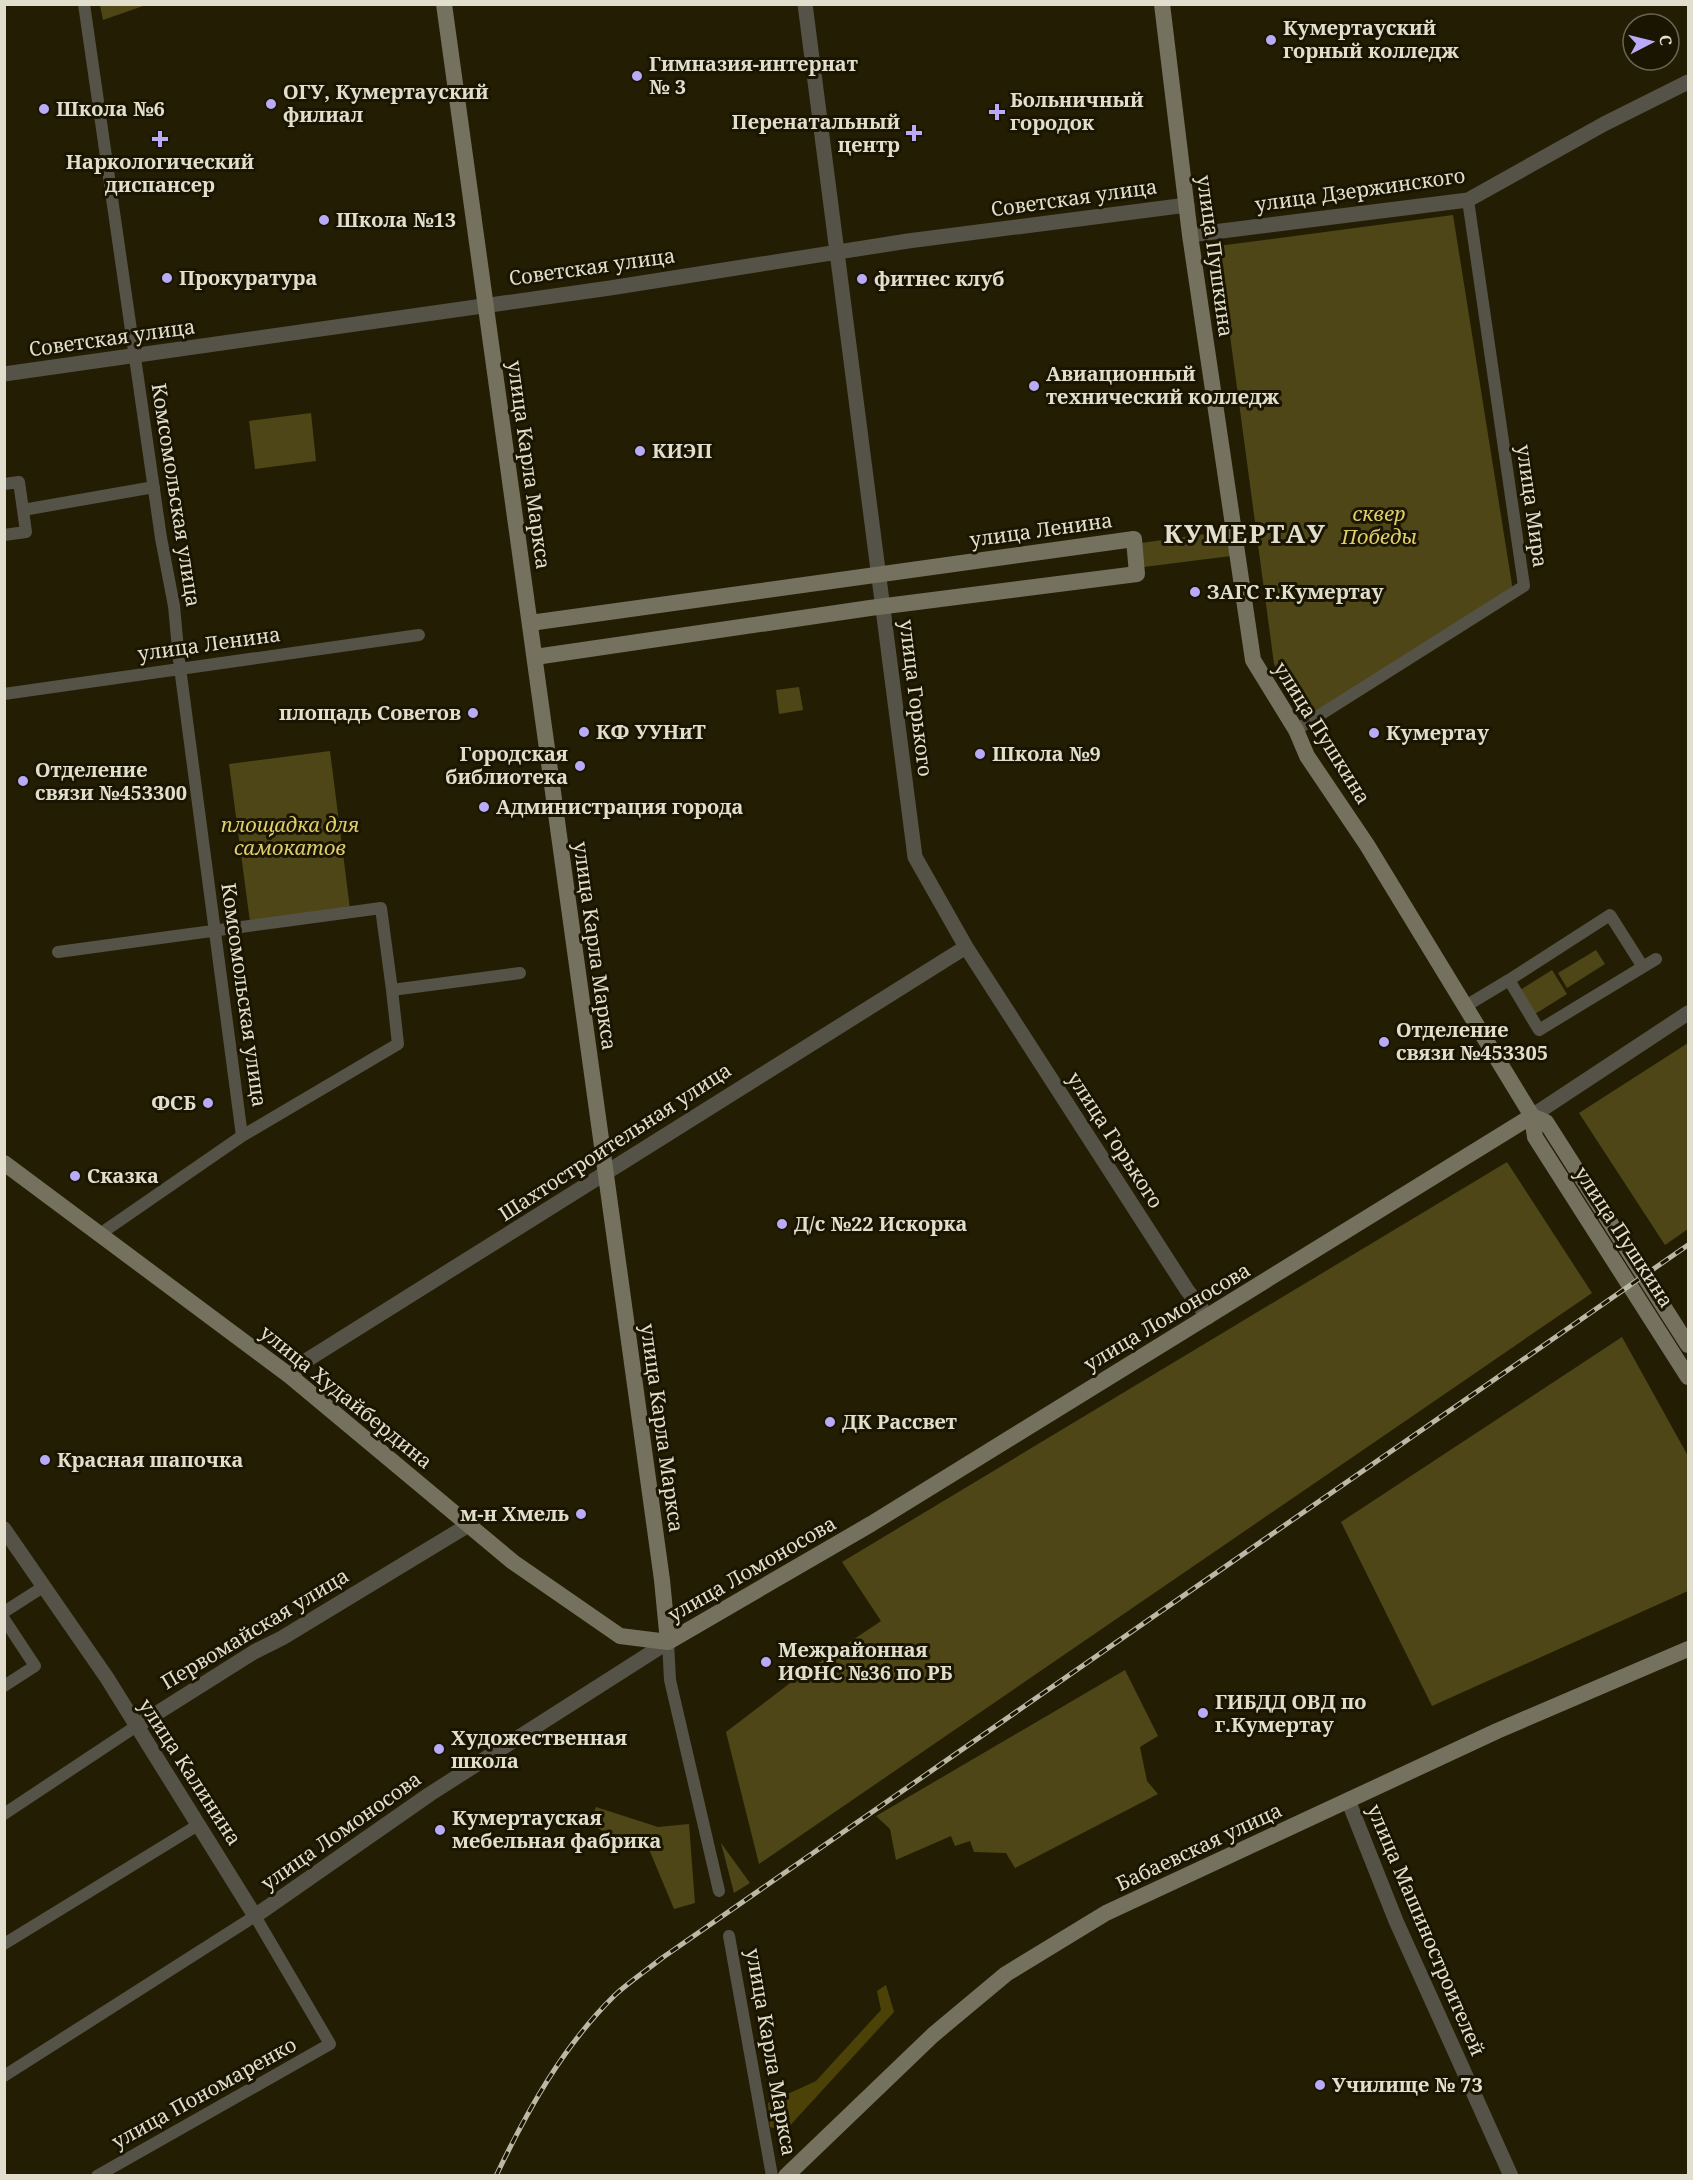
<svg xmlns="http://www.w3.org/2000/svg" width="1693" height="2180" viewBox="0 0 1693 2180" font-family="'Noto Serif',serif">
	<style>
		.green { fill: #4e4616 }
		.forest { fill: #4c4208 }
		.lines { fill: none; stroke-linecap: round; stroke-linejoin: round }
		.minor { stroke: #555347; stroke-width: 12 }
		.tertiary { stroke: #555347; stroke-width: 15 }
		.secondary { stroke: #74715e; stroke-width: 16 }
		.rail-casing { stroke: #bbb8a6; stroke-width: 5 }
		.rail { stroke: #1a1500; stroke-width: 3; stroke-dasharray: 9; stroke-linecap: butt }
		.poi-dot { fill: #b9abf7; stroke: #1a1500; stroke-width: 2 }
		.labels { text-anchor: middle; stroke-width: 6; stroke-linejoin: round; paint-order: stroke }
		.poi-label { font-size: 20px; font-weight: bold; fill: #e1dece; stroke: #1a1500; text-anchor: start }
		.street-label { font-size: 20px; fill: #e1dece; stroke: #1a1500 }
		.park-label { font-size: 20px; font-style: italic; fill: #e0ce6b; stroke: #1a1500 }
		.district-label { font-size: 26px; font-weight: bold; letter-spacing: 1.5px; fill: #e1dece; stroke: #1a1500 }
	</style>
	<rect width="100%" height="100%" fill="#231e03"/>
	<path class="green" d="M100,5V4L146,5L103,20Z
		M1453,215L1513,591L1308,722L1274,664L1218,246Z
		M311,413L316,461L255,469L249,421Z
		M1227,531L1231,556L1144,567L1141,543Z
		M799,687L803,710L779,714L776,690Z
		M330,751L350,909L250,922L229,764Z
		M1596,950L1605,964L1567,988L1558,973Z
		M1552,970L1567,994L1535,1014L1520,990Z
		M1688,1043V1229L1665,1245L1579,1113Z
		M1507,1162L1592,1293L759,1864L726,1732L802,1674L881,1621L842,1562Z
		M1622,1337L1688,1456V1591L1432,1706L1341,1522Z
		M1125,1670L1158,1736L1140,1747L1147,1781L1158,1794L1015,1868L1006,1853L974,1852L970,1841L955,1846L951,1836L896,1860L890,1829L876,1816Z
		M596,1807L658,1827L689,1824L695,1903L674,1909L646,1842L614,1838L590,1823Z
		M721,1843L750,1883L734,1893Z"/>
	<path class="forest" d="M886,1985L894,2012L785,2131L770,2127L768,2103L816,2081L881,2010L877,1991Z"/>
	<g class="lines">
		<path class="minor" d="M84,4L161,538L174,606L179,660L242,1136
			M4,484L19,482L23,510L154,487
			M4,535L26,532L23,510
			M4,694L419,635
			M1296,730L1524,586L1468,200
			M58,952L381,908L392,990
			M1509,980L1610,915L1643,967
			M1464,1007L1509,980L1539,1030L1656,959
			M100,1234L242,1136L398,1044L392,990L520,973
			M4,1612L43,1587
			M4,1619L35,1666L4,1686
			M668,1642L670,1680L719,1891
			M4,1814L135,1727
			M729,1936L772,2176
			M4,1944L198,1825
			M4,2076L255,1916L330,2044L97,2176"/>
		<path class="tertiary" d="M805,4L915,857L966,947L1187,1290L1208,1317
			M1190,235L1468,200L1604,124L1688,82
			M4,374L610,288L908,241L1187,205
			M1532,1116L1688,1013
			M290,1376L307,1360L966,947
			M4,1529L107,1678L255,1916L430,1794L668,1642
			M135,1727L254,1652L282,1638L470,1524
			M1348,1800L1396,1921L1511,2176"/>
		<path class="secondary" d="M444,4L662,1580L668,1642
			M1162,4L1190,235L1253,660L1296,730L1307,756L1367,845L1532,1116L1535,1137L1688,1377
			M530,623L1134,539L1137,574L870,608L535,657
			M1532,1116L1546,1122L1688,1345
			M4,1163L290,1376L513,1562L620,1636L668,1642
			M668,1642L871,1524L1532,1116
			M786,2176L933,2035L1006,1974L1106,1913L1497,1731L1688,1649"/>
		<g class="rail-casing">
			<path id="rail" d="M496,2176C527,2111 563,2046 615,1995C629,1982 647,1970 662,1958L1688,1245"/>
		</g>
		<use href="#rail" class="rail"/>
	</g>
	<g class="poi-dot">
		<circle cx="1271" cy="40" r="6"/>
		<circle cx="637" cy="76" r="6"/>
		<circle cx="271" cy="104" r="6"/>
		<circle cx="44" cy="109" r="6"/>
		<path d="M994 103h6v6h6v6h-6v6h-6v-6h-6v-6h6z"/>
		<path d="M911 124h6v6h6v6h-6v6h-6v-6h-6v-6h6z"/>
		<path d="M157 130h6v6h6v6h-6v6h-6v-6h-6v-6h6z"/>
		<circle cx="324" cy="220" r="6"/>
		<circle cx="167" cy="278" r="6"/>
		<circle cx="862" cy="279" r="6"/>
		<circle cx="1034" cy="386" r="6"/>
		<circle cx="640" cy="451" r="6"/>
		<circle cx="1195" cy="592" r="6"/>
		<circle cx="473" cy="713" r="6"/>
		<circle cx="584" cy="732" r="6"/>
		<circle cx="1374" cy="733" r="6"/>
		<circle cx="980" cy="754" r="6"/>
		<circle cx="580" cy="766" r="6"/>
		<circle cx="23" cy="781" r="6"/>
		<circle cx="484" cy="807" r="6"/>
		<circle cx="1384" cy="1042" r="6"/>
		<circle cx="208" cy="1103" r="6"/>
		<circle cx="75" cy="1176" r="6"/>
		<circle cx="782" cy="1224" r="6"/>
		<circle cx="830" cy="1422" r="6"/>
		<circle cx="45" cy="1460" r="6"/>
		<circle cx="581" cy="1514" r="6"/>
		<circle cx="766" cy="1662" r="6"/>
		<circle cx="1203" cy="1713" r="6"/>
		<circle cx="439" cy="1749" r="6"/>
		<circle cx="440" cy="1830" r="6"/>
		<circle cx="1320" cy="2085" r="6"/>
	</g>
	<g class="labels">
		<g class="poi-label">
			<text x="1283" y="35">Кумертауский<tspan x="1283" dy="23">горный колледж</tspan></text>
			<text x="649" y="71">Гимназия-интернат<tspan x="649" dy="23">№ 3</tspan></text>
			<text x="283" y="99">ОГУ, Кумертауский<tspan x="283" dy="23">филиал</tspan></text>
			<text x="1010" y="107">Больничный<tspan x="1010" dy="23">городок</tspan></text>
			<text x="56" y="116">Школа №6</text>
			<text x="900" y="129" text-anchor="end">Перенатальный<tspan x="900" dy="23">центр</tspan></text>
			<text x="160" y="169" text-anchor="middle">Наркологический<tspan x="160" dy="23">диспансер</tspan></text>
			<text x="336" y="227">Школа №13</text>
			<text x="179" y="285">Прокуратура</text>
			<text x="874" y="286">фитнес клуб</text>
			<text x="1046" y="381">Авиационный<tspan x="1046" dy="23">технический колледж</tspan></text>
			<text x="652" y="458">КИЭП</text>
			<text x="1207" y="599">ЗАГС г.Кумертау</text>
			<text x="461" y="720" text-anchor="end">площадь Советов</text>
			<text x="596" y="739">КФ УУНиТ</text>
			<text x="1386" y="740">Кумертау</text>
			<text x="568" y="761" text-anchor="end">Городская<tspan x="568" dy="23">библиотека</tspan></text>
			<text x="992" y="761">Школа №9</text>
			<text x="35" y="777">Отделение<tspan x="35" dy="23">связи №453300</tspan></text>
			<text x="496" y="814">Администрация города</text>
			<text x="1396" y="1037">Отделение<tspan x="1396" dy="23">связи №453305</tspan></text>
			<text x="196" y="1110" text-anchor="end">ФСБ</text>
			<text x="87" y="1183">Сказка</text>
			<text x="794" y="1231">Д/с №22 Искорка</text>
			<text x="842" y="1429">ДК Рассвет</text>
			<text x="57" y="1467">Красная шапочка</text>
			<text x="569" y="1521" text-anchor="end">м-н Хмель</text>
			<text x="778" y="1657">Межрайонная<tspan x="778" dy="23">ИФНС №36 по РБ</tspan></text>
			<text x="1215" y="1709">ГИБДД ОВД по<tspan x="1215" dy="23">г.Кумертау</tspan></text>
			<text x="451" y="1745">Художественная<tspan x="451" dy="23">школа</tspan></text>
			<text x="452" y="1825">Кумертауская<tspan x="452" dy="23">мебельная фабрика</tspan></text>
			<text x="1332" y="2092">Училище № 73</text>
		</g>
		<g class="street-label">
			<text transform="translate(1360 190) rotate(-8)" y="7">улица Дзержинского</text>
			<text transform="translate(1074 198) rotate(-8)" y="7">Советская улица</text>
			<text transform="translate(1215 256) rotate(82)" y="7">улица Пушкина</text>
			<text transform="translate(592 267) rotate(-8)" y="7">Советская улица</text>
			<text transform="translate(112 338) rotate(-8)" y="7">Советская улица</text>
			<text transform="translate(529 465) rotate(82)" y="7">улица Карла Маркса</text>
			<text transform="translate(176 495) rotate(81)" y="7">Комсомольская улица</text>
			<text transform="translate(1532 506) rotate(82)" y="7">улица Мира</text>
			<text transform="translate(1041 530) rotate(-8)" y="7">улица Ленина</text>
			<text transform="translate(209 644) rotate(-8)" y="7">улица Ленина</text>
			<text transform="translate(916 698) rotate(83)" y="7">улица Горького</text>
			<text transform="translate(1322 733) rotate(58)" y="7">улица Пушкина</text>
			<text transform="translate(595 946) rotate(82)" y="7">улица Карла Маркса</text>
			<text transform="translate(244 995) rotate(82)" y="7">Комсомольская улица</text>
			<text transform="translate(1115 1140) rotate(57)" y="7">улица Горького</text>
			<text transform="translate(615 1142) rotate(-33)" y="7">Шахтостроительная улица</text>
			<text transform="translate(1624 1237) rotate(57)" y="7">улица Пушкина</text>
			<text transform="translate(1167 1317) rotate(-31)" y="7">улица Ломоносова</text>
			<text transform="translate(346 1397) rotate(39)" y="7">улица Худайбердина</text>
			<text transform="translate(662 1428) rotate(82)" y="7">улица Карла Маркса</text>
			<text transform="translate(752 1569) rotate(-30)" y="7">улица Ломоносова</text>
			<text transform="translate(255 1629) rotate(-31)" y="7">Первомайская улица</text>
			<text transform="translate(190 1772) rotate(57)" y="7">улица Калинина</text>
			<text transform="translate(341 1831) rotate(-35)" y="7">улица Ломоносова</text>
			<text transform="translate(1199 1847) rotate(-25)" y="7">Бабаевская улица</text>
			<text transform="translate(1426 1930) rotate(67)" y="7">улица Машиностроителей</text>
			<text transform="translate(771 2052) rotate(80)" y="7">улица Карла Маркса</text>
			<text transform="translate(204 2093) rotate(-29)" y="7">улица Пономаренко</text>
		</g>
		<g class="park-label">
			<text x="1379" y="521">сквер<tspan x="1379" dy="23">Победы</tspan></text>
			<text x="290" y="832">площадка для<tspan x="290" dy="23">самокатов</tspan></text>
		</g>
		<g class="district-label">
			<text x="1245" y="543">КУМЕРТАУ</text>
		</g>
	</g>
	<rect width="1693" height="2180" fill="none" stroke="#e1dece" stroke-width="12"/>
	<g transform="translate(1651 42) rotate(83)"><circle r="28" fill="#1a1500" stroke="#6a6552" stroke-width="1.5"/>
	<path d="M0-4.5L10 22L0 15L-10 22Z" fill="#b9abf7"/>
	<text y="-9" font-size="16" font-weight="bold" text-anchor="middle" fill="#e1dece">С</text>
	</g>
</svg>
